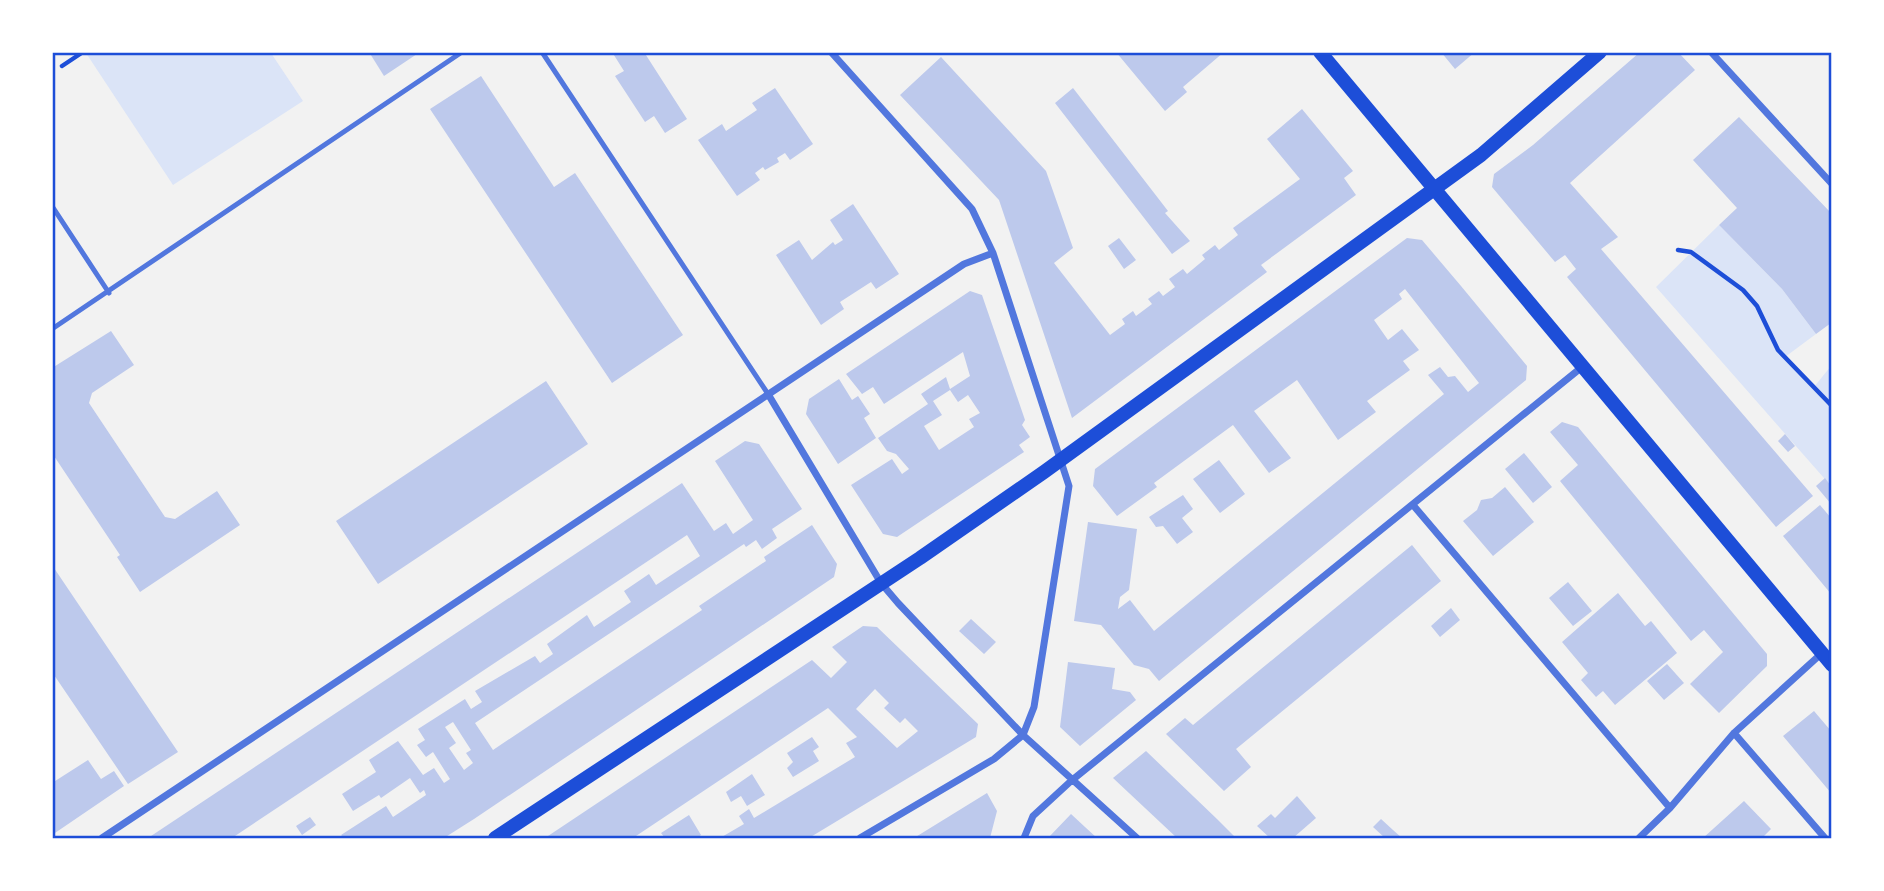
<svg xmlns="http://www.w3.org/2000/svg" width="1884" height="891" viewBox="0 0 1884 891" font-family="'Space Grotesk',sans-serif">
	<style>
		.green { fill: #dbe4f7 }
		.building { fill: #bdc9ec; fill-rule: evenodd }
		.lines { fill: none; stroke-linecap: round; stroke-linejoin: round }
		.path { stroke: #1d4ed8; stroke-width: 4.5 }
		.service { stroke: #5277de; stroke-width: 5 }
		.minor { stroke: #5277de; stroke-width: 7 }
		.secondary { stroke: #1d4ed8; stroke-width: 14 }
		.neatline { fill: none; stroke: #1d4ed8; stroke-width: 2.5 }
	</style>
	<rect width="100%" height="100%" fill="#f2f2f2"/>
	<path class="green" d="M86,53H271L303,101L173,185Z
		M1719,225L1782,289L1816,334L1785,357L1814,387L1831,366V486L1656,287Z"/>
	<path class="building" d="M369,52H420L384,76Z
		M612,52H644L687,119L665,133L654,116L645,122L615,76L624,71Z
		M1116,52H1224L1183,87L1187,92L1165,111Z
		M1441,52H1475L1455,69Z
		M1640,52H1678L1695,70L1570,183L1618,237L1601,249L1813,496L1776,527L1567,277L1576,269L1565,255L1555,262L1492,187L1494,174L1533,145Z
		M941,57L1046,171L1073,248L1054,263L1110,335L1125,324L1122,319L1133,311L1136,316L1152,304L1148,299L1159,291L1163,296L1175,287L1169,279L1183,269L1187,274L1205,259L1202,255L1215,245L1219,250L1238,235L1233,228L1300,179L1267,139L1302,109L1353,171L1344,178L1356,195L1261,265L1267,272L1072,418L999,200L900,95Z
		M481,76L554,187L575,173L683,335L612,383L430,109Z
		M775,88L813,144L790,160L785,153L777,158L779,162L765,170L763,167L755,173L760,180L737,196L698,140L722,124L726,131L757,110L752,103Z
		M1073,88L1168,211L1165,213L1190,241L1172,254L1055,103Z
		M1739,117L1831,213V323L1816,334L1782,289L1719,225L1737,208L1693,160Z
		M853,204L899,274L876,289L871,282L840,302L844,309L821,325L776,255L799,240L812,260L833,242L835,245L843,240L830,220Z
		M1119,238L1136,260L1124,269L1108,246Z
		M1407,238L1422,240L1461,286L1527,366L1526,380L1159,681L1149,669L1134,665L1101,625L1074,621L1088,522L1137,529L1129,590L1120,597L1118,609L1130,600L1154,631L1444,394L1428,375L1440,367L1448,377L1455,376L1468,392L1479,383L1405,289L1399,294L1402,299L1374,320L1388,340L1402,329L1419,350L1403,361L1410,370L1367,401L1376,412L1338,440L1297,380L1254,411L1291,458L1269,473L1233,425L1154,483L1157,487L1117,516L1093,486L1095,469Z
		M970,291L982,295L1025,420L1022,425L1030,437L1019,445L1024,452L897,537L883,534L851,485L892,459L902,474L909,469L896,454L887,451L878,438L928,404L921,394L946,377L950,389L970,376L963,352L884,404L873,387L862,394L846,374ZM950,390L958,402L968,395L980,413L969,419L974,427L939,450L924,426L942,415L933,401Z
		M111,331L134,365L92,393L89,403L165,517L175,519L217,491L240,525L140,592L117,557L120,555L52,453V368Z
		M839,379L852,400L858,396L870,414L864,418L876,438L838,464L806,414L809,399Z
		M546,381L588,444L378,584L336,521Z
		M1562,422L1578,427L1767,654V666L1719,713L1690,684L1723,652L1704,630L1691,641L1560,481L1578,465L1550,432Z
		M1785,434L1795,446L1788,452L1778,441Z
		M745,441L759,444L802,509L772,529L777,538L762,549L756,540L746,547L744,544L475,723L493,750L702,610L699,606L766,561L764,557L812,525L837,564L834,577L474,819L444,838H344L341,835L386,806L393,817L426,795L424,790L420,793L410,778L381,798L379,795L353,811L342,794L376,772L369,760L398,741L423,775L434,768L444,783L450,779L433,752L426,757L417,745L425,740L418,729L465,699L471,709L482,702L475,691L535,656L540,663L553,654L547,644L587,615L594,627L631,602L624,591L649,574L656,585L700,556L687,535L232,838H148L682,483L714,531L726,523L733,534L753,520L715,461ZM453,722L471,750L466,753L473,763L464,770L449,748L456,743L445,727Z
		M1524,453L1552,487L1533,503L1505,469Z
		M1219,460L1245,494L1220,513L1193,479Z
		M1825,478L1831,486V504L1816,486Z
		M1505,487L1534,522L1493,556L1463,521L1477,510L1481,500L1492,498Z
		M1183,495L1193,509L1182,518L1193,532L1177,544L1163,526L1156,527L1149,517Z
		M1820,505L1831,518V594L1783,536Z
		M1412,545L1441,581L1236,749L1251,767L1224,791L1166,734L1185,718L1193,725Z
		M52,565L178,752L128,784L52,672Z
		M1568,582L1592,611L1573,626L1549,598Z
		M1618,593L1645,626L1651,621L1677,653L1615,705L1603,691L1596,697L1588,688L1581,680L1588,673L1562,642Z
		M1451,608L1460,620L1440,637L1431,626Z
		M971,619L996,642L984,654L959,631Z
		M863,626L877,627L978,724L976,737L809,838H720L744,824L739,816L749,809L754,818L855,757L846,743L857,737L828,708L633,838H545L812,660L831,678L847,662L832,647ZM875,689L889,703L884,708L900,723L905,718L918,731L897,748L856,709Z
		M1068,662L1115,668L1112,689L1130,692L1136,700L1080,746L1060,727Z
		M1667,664L1684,683L1664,700L1647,681Z
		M1814,711L1831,731V793L1783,736Z
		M812,737L819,747L813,751L819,761L793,777L787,768L793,762L787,753Z
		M1146,751L1217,819L1236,838H1177L1113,778Z
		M88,760L101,779L114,771L124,786L52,835V783Z
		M752,774L765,795L747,806L741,796L731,802L726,792Z
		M987,793L997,811L990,838H914Z
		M1297,796L1316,818L1293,838H1270L1257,826L1271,814L1275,818Z
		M1744,801L1771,829L1762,838H1703Z
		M1071,814L1085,827L1097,838H1048Z
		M689,815L701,835L697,838H665L661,833Z
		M310,817L316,825L302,835L296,826Z
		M1381,819L1393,830L1402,838H1385L1373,827Z"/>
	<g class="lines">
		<path class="path" d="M62,66L83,52
			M1678,250L1691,252L1743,290L1757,306L1778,350L1832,406"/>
		<path class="service" d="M542,52L768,394
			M52,206L109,293
			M52,329L462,52"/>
		<path class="minor" d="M831,52L972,209L993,253L1069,486L1034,707L1023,735L994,759L860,838
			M1711,52L1832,184
			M768,394L881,583L898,603L1023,735L1137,838
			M1413,505L1670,808
			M1734,733L1825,838
			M102,838L964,264L993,253
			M1024,838L1033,816L1071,781L1582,367
			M1639,838L1670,808L1734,733L1822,653"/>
		<path class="secondary" d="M1320,52L1832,665
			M495,838L920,558L1044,472L1481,155L1600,52"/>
	</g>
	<rect width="1884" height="891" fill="none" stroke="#ffffff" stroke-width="108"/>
	<rect x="54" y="54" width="1776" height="783" class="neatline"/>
</svg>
